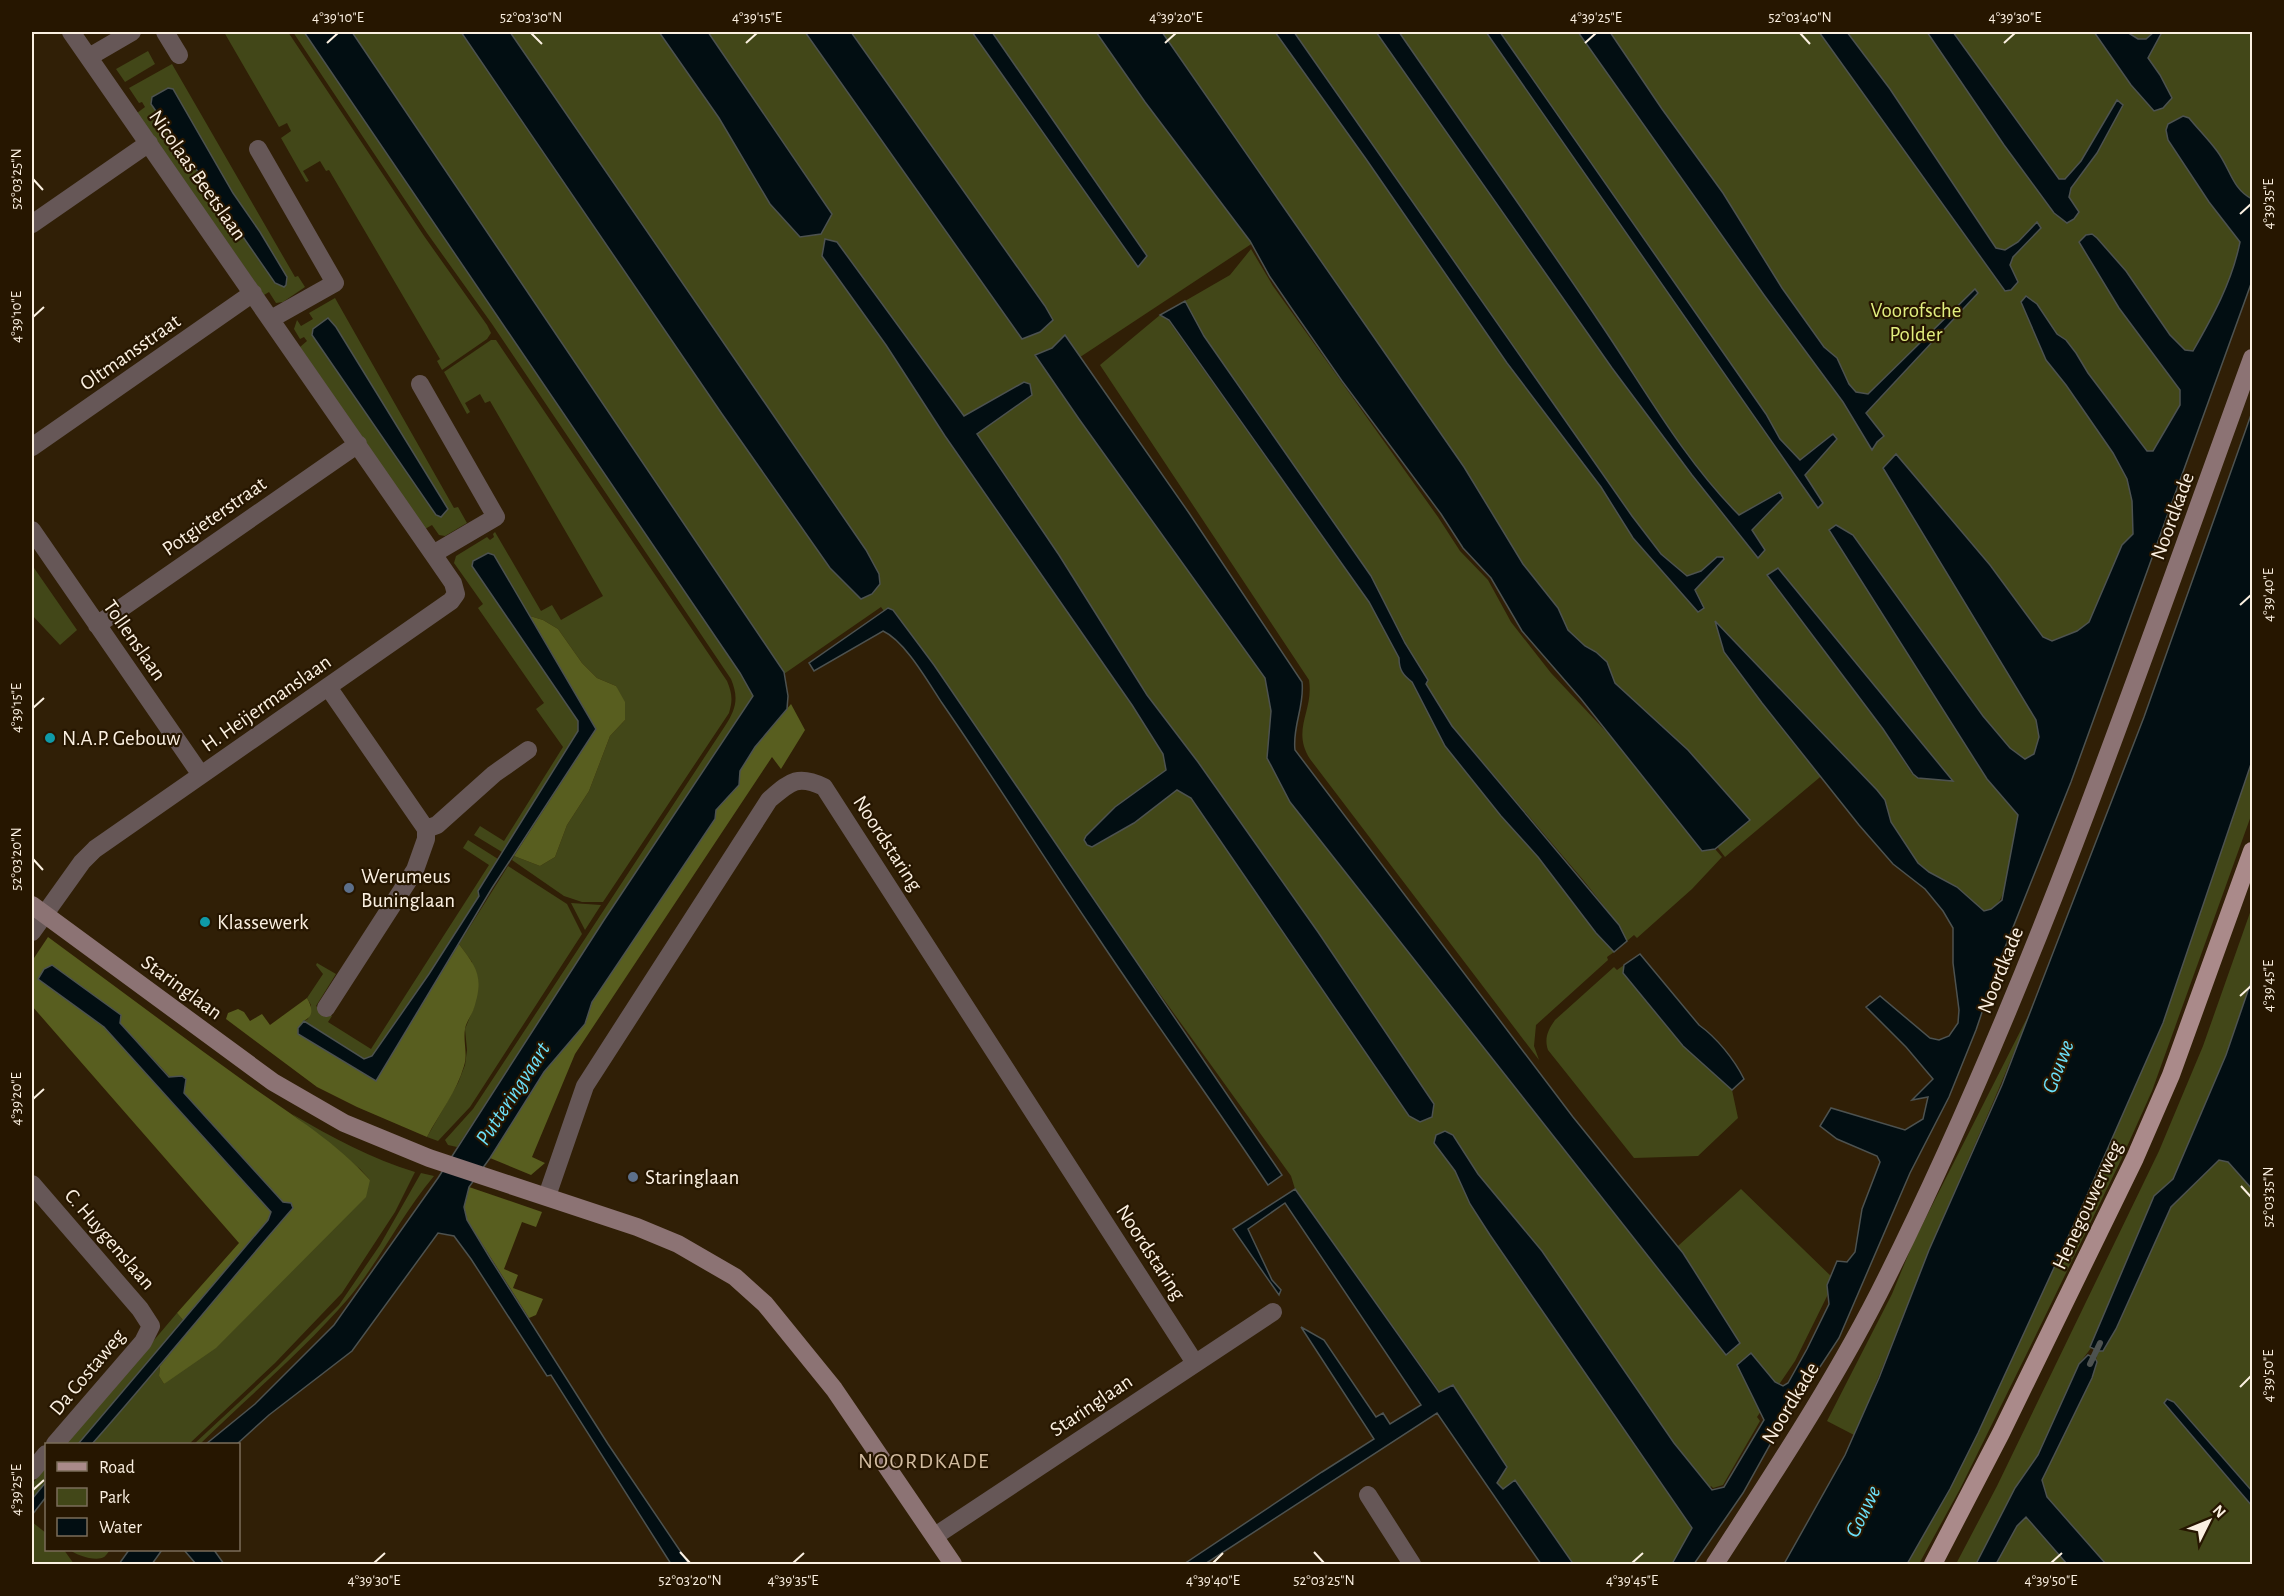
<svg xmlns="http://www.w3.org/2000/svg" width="2284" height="1596" viewBox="0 0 2284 1596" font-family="'Alegreya Sans',sans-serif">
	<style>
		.green { fill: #424718; fill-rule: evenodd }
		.forest { fill: #585e1f }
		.water { fill: #020e12; stroke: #4d5250; stroke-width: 1.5 }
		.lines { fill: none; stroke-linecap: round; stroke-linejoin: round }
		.stream { stroke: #4d5250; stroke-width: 6 }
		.street { stroke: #665757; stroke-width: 18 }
		.secondary { stroke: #8c7374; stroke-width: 18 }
		.primary { stroke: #aa8a8a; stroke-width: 18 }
		.ticks { fill: none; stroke: #fbf0e1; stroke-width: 2 }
		.culture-dot { fill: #0f9aa8; stroke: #261600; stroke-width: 2 }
		.service-dot { fill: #5c6f8a; stroke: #261600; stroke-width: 2 }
		.labels { text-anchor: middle; stroke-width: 4.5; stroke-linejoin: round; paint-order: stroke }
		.street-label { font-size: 21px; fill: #fbf0e1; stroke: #261600 }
		.park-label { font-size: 21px; fill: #e1ee7e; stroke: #261600 }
		.poi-label { font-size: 21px; fill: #fbf0e1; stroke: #261600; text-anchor: start }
		.water-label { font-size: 22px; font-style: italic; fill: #6ce0f9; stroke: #261600 }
		.neighbourhood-label { font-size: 22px; letter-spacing: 1.5px; fill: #d2bca0; stroke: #261600 }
		.neatline { fill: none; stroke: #fbf0e1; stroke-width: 2 }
		.ticks-label { font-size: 15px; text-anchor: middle; fill: #fbf0e1 }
	</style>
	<rect width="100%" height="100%" fill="#301f06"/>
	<path class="green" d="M224,32H288L424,236L487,325L491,333L487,339L442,370L437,361L440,359L329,170L326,171L320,161L303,171L309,181L306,182L281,138L291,131L287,123L279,127Z
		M293,32H304L740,673L753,696L457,1147L448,1145L445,1140L473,1109L725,726C736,709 739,698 731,679L492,324L427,233Z
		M327,32H2252V248L2006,881C2003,896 2000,907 1984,911L1957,887L1929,872L1918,863L1891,822L1885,801L1857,769L1832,767L1725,857L1497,562L1268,233L1062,369L1276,675L1288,768L1668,1255L1741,1189L1835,1280L1795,1361L1757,1417L1760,1421L1723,1485L1713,1488L1711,1486L1687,1521L1692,1529L1672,1564H1571L1512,1483L1503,1489L1497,1483L1445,1389L1440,1392L1295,1189L1291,1176L881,607L765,687ZM1772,581L1928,779L1912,774L1883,729Z
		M148,51L155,64L125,82L116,69Z
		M172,64L295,277L298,276L305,287L283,302L276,303L269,292L264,295L137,113L145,107L142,102L139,103L129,88ZM167,88L173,89L233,193L260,232L287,277L152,97Z
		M1251,249L1273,286L1438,517L1460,551L1488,580L1511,622L1551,673L1613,739L1702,851L1715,849L1722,857L1692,889L1637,938L1634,935L1627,941L1619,925L1584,881L1452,726L1426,684L1428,680L1405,643L1371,576L1204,336L1185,301L1230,275Z
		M335,298L454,508L458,507L467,523L445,536L439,535L432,525L425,529L300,347L307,341L304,337L300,339L294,329L297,320L301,326L313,319L309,313ZM328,319L336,327L448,509L441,516Z
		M1160,315L1168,320L1369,602L1399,658C1399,670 1403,675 1412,682L1445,746L1501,816L1538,857L1596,933L1614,952L1607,957L1608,960L1536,1025L1534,1046L1539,1060L1310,759C1291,729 1314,711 1309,680L1100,365Z
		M491,340H496L727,681C732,693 733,700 729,713L603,902H582L564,896L512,860L514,856L540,866L555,857L567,825L589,791L610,736L625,720L616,686L597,678L582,663L558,629L543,620L530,616L494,555L472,566L578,721V731L574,738L502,852L474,835L480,826L504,841L563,747L536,709L544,703L478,608L483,604L454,563L456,556L487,537L490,540L494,537L493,534L495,532L541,611L552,605L561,620L603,596L490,401L485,403L480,394L465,403L470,412L467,414L444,372Z
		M32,565L77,630L60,645L32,615Z
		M2252,761V813L2152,1091L2121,1160L2030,1347L1960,1489L1919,1564H1907L1950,1489L2081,1209L2163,1023Z
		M468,840L498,859L478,890L479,896L429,974L372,1056L364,1059L304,1021L308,1019L311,1005L307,998L323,974L316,965L317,963L336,974L316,1006L332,1016L328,1022L371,1049L489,865L463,848Z
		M508,866L567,904L582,934L470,1107L438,1141L427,1137L458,1083L465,1065L467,1050L465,1029L474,1007L472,962L459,944Z
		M571,903L601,905L585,930Z
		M2252,907V979L2226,1055L2173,1179L2154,1196L2091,1348L2079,1364L2038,1455L2015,1488L1976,1564H1956L1997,1486L2159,1151L2203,1046Z
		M1624,965L1623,973L1683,1046L1732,1090L1738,1118L1698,1156L1634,1158L1548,1050C1544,1038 1548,1030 1555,1020L1614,967L1617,970Z
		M2030,1012C1999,1092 1963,1170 1930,1249C1904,1311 1881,1374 1854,1435L1827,1421L1892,1294L1913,1243Z
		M292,1114C331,1137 372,1159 415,1172L395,1212L342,1293L275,1363L189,1444H92L160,1366L159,1376L164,1384L370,1180L360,1169Z
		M2219,1159L2228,1162L2252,1189V1491L2174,1402L2164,1403L2252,1506V1564H2106L2047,1497L2042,1479L2092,1378L2098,1351L2104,1350L2116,1329L2171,1207Z
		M421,1173L434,1176C401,1215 380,1261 347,1300C302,1352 249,1396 200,1444H194L278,1366L339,1305L380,1245Z
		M177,1313L183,1320L78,1444H66Z
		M46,1467V1482L32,1499V1484Z
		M2024,1517H2026L2067,1564H1996L2017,1526Z
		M32,1522L46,1533V1550H64L74,1564H32Z
		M70,1550H110C109,1551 105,1557 104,1557C96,1562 76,1555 70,1550Z"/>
	<path class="forest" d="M530,616L543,620L558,629L582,663L597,678L616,686L625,702V720L610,736L589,791L567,825L555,857L540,866L514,856L596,729Z
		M791,704L805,730L781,769L772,757L575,1054L532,1157L545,1163L531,1175L490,1158L544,1072L585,1024L592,1002L716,810L739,785L740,771L755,747Z
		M48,937C115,986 181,1036 248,1084C290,1114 335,1141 370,1180L366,1197L216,1348L164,1384L159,1376L160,1366L291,1203L283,1202L184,1093L186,1079L182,1076L170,1077L120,1023L121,1015L42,982L104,1027L271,1212L268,1220L183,1320L177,1313L239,1243L32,1006V961Z
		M459,944C477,968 484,977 474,1008C472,1015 466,1022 465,1029C463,1042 468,1054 464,1066C457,1091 439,1114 427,1137L357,1107L317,1087L226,1019L228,1013L238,1009L244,1012L250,1021L262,1014L270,1025L307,998C312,1007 315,1016 303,1021L376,1080Z
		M469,1187L542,1212L536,1227L522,1222L504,1269L518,1275L513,1288L543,1299L536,1315L529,1318L467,1220L464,1207Z"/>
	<path class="water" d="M304,32H352L784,672L788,696L787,709L755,747L740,771L739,785L716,810L715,819L592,1002L585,1024L544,1072L490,1158L469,1187L464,1207L467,1220L490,1258L608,1444L689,1564H671L551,1375L547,1376L471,1259L454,1236L438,1233L352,1351L269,1415L237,1444H206L255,1404L334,1325L438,1178L604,920L753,696L740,673Z
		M461,32H510L866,550L879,574L880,584L872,594L861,599L830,568L722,414Z
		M659,32H708L832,214L821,234L800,237L770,204L719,118Z
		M805,32H851L1045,306L1053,320L1040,332L1022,339Z
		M972,32H992L1147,256L1138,267Z
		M1096,32H1162L1464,467L1523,564L1558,608L1568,630L1585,646L1596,652L1607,662L1615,683L1688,750L1750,820L1715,849L1702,851L1581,699L1522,631L1491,578L1463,548L1441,514L1342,381L1294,312L1270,277L1250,241L1145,102Z
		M1275,32H1294L1632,516L1661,554L1687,576L1701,571L1717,557H1723L1724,559L1695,590L1704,608L1698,612L1633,538L1601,487L1507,363L1366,159Z
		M1376,32H1399C1465,128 1533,223 1598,320C1643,386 1682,458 1739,515L1780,492L1783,498L1752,530L1765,550L1758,558L1692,475L1612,368Z
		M1486,32H1500L1766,414L1780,439L1800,460L1833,434L1837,439L1805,475L1823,503L1818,508Z
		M1578,32H1610L1662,109L1723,193L1782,288L1824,347L1837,358L1849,384L1856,392L1868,394L1975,289L1978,293L1866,413L1884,436L1877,442L1872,450L1843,402L1764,295Z
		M1819,32H1847L1890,89L1996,248L2005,250L2018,242L2037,222L2041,228L2013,257L2010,265L2018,282L2011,290L2005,291Z
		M1927,32H1953L2059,179H2065L2081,161L2117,100L2123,105L2097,153L2071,188L2069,197L2079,212L2074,219L2067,223L2054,213L2004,145Z
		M2094,32H2127L2138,39H2146L2154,32H2162L2148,58L2160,75L2172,98L2163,108L2154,111L2131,85Z
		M168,88L173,89L233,193L260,232L287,277L286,285L284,287L275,283L151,104L152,97Z
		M2183,116L2189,118C2198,129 2208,139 2217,151C2230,168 2232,189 2252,199V281L2071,782L1998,965L1976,1030L1949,1097L1910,1173L1839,1338L1776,1434L1743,1493L1694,1564H1672L1692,1528L1490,1235L1470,1204L1455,1171L1434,1143L1436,1135L1445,1131L1453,1135L1478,1174L1542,1251L1674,1443L1712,1490L1724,1487L1764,1420L1737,1365L1751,1353L1775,1382L1783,1386L1788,1383L1807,1349L1829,1304L1827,1285L1837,1261L1847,1262L1855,1252L1862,1209L1880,1162L1877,1156L1837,1139L1820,1126L1831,1108L1905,1130L1923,1119L1928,1097L1912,1100L1933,1079L1906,1047L1866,1007L1880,996L1930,1038L1939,1040L1949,1036L1958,1023L1959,1010L1953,963V928L1943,911L1925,889L1893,864L1859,825L1762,703L1724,652L1715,621L1877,790L1885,800L1891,822L1918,863L1929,872L1957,887L1984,911L1991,909L2002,900L2018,815L1987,779L1829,530L1836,525L1853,535L1983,716L2010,748L2025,759L2034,754L2039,737L2036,720L1883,468L1896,454L1990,565L2043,637L2052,641L2077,631L2089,622L2122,545L2133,534L2132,501L2127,479L2113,453L2066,385L2046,360L2021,302L2026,296L2037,304L2057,334L2066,340L2076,353L2088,373L2147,451H2153L2180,405V390L2119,308L2079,242L2086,235L2092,234L2097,238L2126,271L2170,335L2185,350L2193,351C2213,316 2232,282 2240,242L2209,202L2168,140L2166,130L2168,124Z
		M825,239L837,242L964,416L1024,382L1030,384L1032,395L977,434L1059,555L1147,695L1198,762L1318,932L1434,1104L1432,1117L1420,1122L1409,1116L1191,798L1177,790L1134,823L1092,847L1087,845L1084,840L1086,836L1115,807L1166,770L1163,754L1132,705L945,436L886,345L822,256Z
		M1185,301L1204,336L1371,576L1405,643L1428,680L1426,684L1452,726L1619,925L1627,941L1614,952L1596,933L1538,857L1501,816L1445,746L1412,682C1403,675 1399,670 1399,658L1369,602L1169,320L1160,315Z
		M328,318L336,327L448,509L441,517L436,515L312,335L313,329Z
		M1065,335L1189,513L1302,682C1305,705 1292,727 1295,750L1573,1117L1683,1253L1740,1343L1726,1355L1290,802L1267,758L1271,711L1265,678L1079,419L1035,355L1052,348Z
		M2252,412V761L2163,1023L2081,1209L1978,1433L1950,1489L1907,1564H1784L1845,1455L1879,1378L1929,1250L2002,1085L2144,717Z
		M488,553L494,555L596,729L492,888L376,1081L298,1034V1028L304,1021L364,1059L372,1056L429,974L479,896L478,891L578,731V721L472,566L473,561Z
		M1778,568L1953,781L1918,778L1913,774L1883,729L1767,575Z
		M888,608L893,610L934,665L1282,1175L1268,1185C1211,1099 1150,1016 1093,930C1042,855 994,778 942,703C928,682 905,641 883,631L814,671L809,663Z
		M1640,954L1699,1025C1717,1038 1734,1059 1744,1079L1732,1090L1683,1046L1623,973L1624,965Z
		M52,965L121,1015L120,1023L169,1077L182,1076L186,1079L184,1093L283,1202L291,1203L293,1208C225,1286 160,1367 92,1444H78L268,1220L271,1212L104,1027L38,979L44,969Z
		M2252,979V1189L2228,1162L2219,1160L2171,1207L2116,1329L2103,1351H2098L2090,1347L2154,1196L2173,1179L2226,1055Z
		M1295,1189L1439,1392L1453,1385L1507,1467L1497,1483L1503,1489L1515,1480L1572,1562L1571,1564H1541L1437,1413L1205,1564H1184L1322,1472L1374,1439L1301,1327L1324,1340L1376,1417L1383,1413L1390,1424L1421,1405L1285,1203L1248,1229L1272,1280L1281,1290L1279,1295L1233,1229Z
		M2088,1355L2095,1358L2097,1362L2092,1378L2042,1480L2047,1497L2106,1564H2067L2026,1517L2017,1526L1996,1564H1976L2015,1488L2038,1455L2079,1364Z
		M2167,1399L2174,1402L2252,1491V1506L2164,1403Z
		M46,1482V1497L32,1515V1499Z
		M129,1550H162L152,1564H119Z
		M184,1550H214L224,1564H196Z"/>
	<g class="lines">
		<path class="stream" d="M2090,1364L2100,1343"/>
		<path class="street" d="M165,32L179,55
			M89,57L132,32
			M258,149L335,283L271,319
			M32,224L149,143
			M420,384L496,517L433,554
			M32,447L253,293
			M32,530L201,775
			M97,625L358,444
			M426,829L437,825L494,774L528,750
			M32,932L82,862L95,849L451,601L456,594L453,583L433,554L71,32
			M326,1008L415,870L426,839V829L328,687
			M32,1184L140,1309L151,1326L143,1342L55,1444
			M547,1196L585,1086L769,800C790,782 797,774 824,787L1195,1363
			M32,1471L46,1454
			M1368,1495L1412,1564
			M935,1536L1273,1312"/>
		<path class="secondary" d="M32,905L273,1082L344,1123L429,1158L637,1227L678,1244L735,1277L765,1304L834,1389L953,1564
			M1715,1564C1775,1471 1837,1378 1886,1279C2034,982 2139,668 2252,358"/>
		<path class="primary" d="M1933,1564L2001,1433L2135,1158L2171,1075L2252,851"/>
	</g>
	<path class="ticks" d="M531,33L542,44M1800,33L1810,44M327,43L338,33M746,43L757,33M1165,43L1176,33M1585,43L1596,33M2004,43L2015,33M33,179L43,190M2240,214L2251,204M33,317L44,307M2240,605L2251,595M33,708L44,698M33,859L43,870M2240,996L2251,986M33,1099L44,1089M2241,1186L2251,1197M2240,1387L2251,1376M33,1490L44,1480M680,1552L690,1563M1314,1552L1324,1563M374,1563L385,1553M793,1563L804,1553M1213,1563L1223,1553M1632,1563L1643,1553M2051,1563L2062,1553"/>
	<g class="culture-dot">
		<circle cx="50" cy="738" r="6"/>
		<circle cx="205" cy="922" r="6"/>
	</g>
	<g class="service-dot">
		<circle cx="349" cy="888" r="6"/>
		<circle cx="633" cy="1177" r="6"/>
	</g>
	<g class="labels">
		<g class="street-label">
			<text transform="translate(198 175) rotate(55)" y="7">Nicolaas Beetslaan</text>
			<text transform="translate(130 352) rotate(-35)" y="7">Oltmansstraat</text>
			<text transform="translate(214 516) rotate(-35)" y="7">Potgieterstraat</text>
			<text transform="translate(2172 516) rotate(-70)" y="7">Noordkade</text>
			<text transform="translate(135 640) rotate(55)" y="7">Tollenslaan</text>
			<text transform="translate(266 703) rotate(-35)" y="7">H. Heijermanslaan</text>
			<text transform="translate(888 843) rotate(57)" y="7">Noordstaring</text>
			<text transform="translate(2000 970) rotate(-68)" y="7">Noordkade</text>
			<text transform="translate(182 987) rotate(36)" y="7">Staringlaan</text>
			<text transform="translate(2087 1205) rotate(-65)" y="7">Henegouwerweg</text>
			<text transform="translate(110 1239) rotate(49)" y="7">C. Huygenslaan</text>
			<text transform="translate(1151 1252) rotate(57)" y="7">Noordstaring</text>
			<text transform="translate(87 1372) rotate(-50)" y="7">Da Costaweg</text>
			<text transform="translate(1790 1403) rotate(-59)" y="7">Noordkade</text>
			<text transform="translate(1091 1405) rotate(-34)" y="7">Staringlaan</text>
		</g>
		<g class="park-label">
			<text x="1916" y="317">Voorofsche<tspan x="1916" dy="24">Polder</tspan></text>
		</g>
		<g class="poi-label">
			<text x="62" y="745">N.A.P. Gebouw</text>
			<text x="361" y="883">Werumeus<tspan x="361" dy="24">Buninglaan</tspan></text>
			<text x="217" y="929">Klassewerk</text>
			<text x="645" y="1184">Staringlaan</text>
		</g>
		<g class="water-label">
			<text transform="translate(2057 1066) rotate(-69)" y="8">Gouwe</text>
			<text transform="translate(512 1093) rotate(-57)" y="8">Putteringvaart</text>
			<text transform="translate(1862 1511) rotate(-64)" y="8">Gouwe</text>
		</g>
		<g class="neighbourhood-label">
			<text x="924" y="1468">NOORDKADE</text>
		</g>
	</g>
	<rect width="2284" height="1596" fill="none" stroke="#261600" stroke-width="66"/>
	<rect x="45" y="1443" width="195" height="108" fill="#261600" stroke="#7b6d5a" stroke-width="1.5"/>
	<rect x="57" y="1462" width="30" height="9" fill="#aa8a8a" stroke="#7b6d5a" stroke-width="1.5"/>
	<text x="99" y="1473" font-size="18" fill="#fbf0e1">Road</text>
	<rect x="57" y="1488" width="30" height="18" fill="#424718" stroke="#7b6d5a" stroke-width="1.5"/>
	<text x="99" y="1503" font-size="18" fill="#fbf0e1">Park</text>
	<rect x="57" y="1518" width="30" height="18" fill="#020e12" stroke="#7b6d5a" stroke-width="1.5"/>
	<text x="99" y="1533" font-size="18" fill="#fbf0e1">Water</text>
	<g transform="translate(2209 1521) rotate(47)" stroke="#261600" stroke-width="4.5" paint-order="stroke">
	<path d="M0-4.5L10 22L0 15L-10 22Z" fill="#fbf0e1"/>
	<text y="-9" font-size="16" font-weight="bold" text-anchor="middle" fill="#fbf0e1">N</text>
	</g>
	<rect x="33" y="33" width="2218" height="1530" class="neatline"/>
	<g class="ticks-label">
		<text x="338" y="22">4°39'10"E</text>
		<text x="531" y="22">52°03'30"N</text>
		<text x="757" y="22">4°39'15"E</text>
		<text x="1176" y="22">4°39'20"E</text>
		<text x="1596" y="22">4°39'25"E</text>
		<text x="1800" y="22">52°03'40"N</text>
		<text x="2015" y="22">4°39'30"E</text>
		<text transform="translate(16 179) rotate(-90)" y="5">52°03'25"N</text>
		<text transform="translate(2268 204) rotate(-90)" y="5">4°39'35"E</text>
		<text transform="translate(16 317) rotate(-90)" y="5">4°39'10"E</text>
		<text transform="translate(2268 595) rotate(-90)" y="5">4°39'40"E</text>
		<text transform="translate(16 708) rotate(-90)" y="5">4°39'15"E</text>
		<text transform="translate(16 859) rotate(-90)" y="5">52°03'20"N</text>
		<text transform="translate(2268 986) rotate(-90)" y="5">4°39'45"E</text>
		<text transform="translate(16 1099) rotate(-90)" y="5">4°39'20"E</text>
		<text transform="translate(2268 1197) rotate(-90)" y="5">52°03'35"N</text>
		<text transform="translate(2268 1376) rotate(-90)" y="5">4°39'50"E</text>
		<text transform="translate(16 1490) rotate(-90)" y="5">4°39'25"E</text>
		<text x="374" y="1585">4°39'30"E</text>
		<text x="690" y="1585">52°03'20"N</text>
		<text x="793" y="1585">4°39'35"E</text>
		<text x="1213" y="1585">4°39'40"E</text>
		<text x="1324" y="1585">52°03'25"N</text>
		<text x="1632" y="1585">4°39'45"E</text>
		<text x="2051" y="1585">4°39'50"E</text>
	</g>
</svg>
